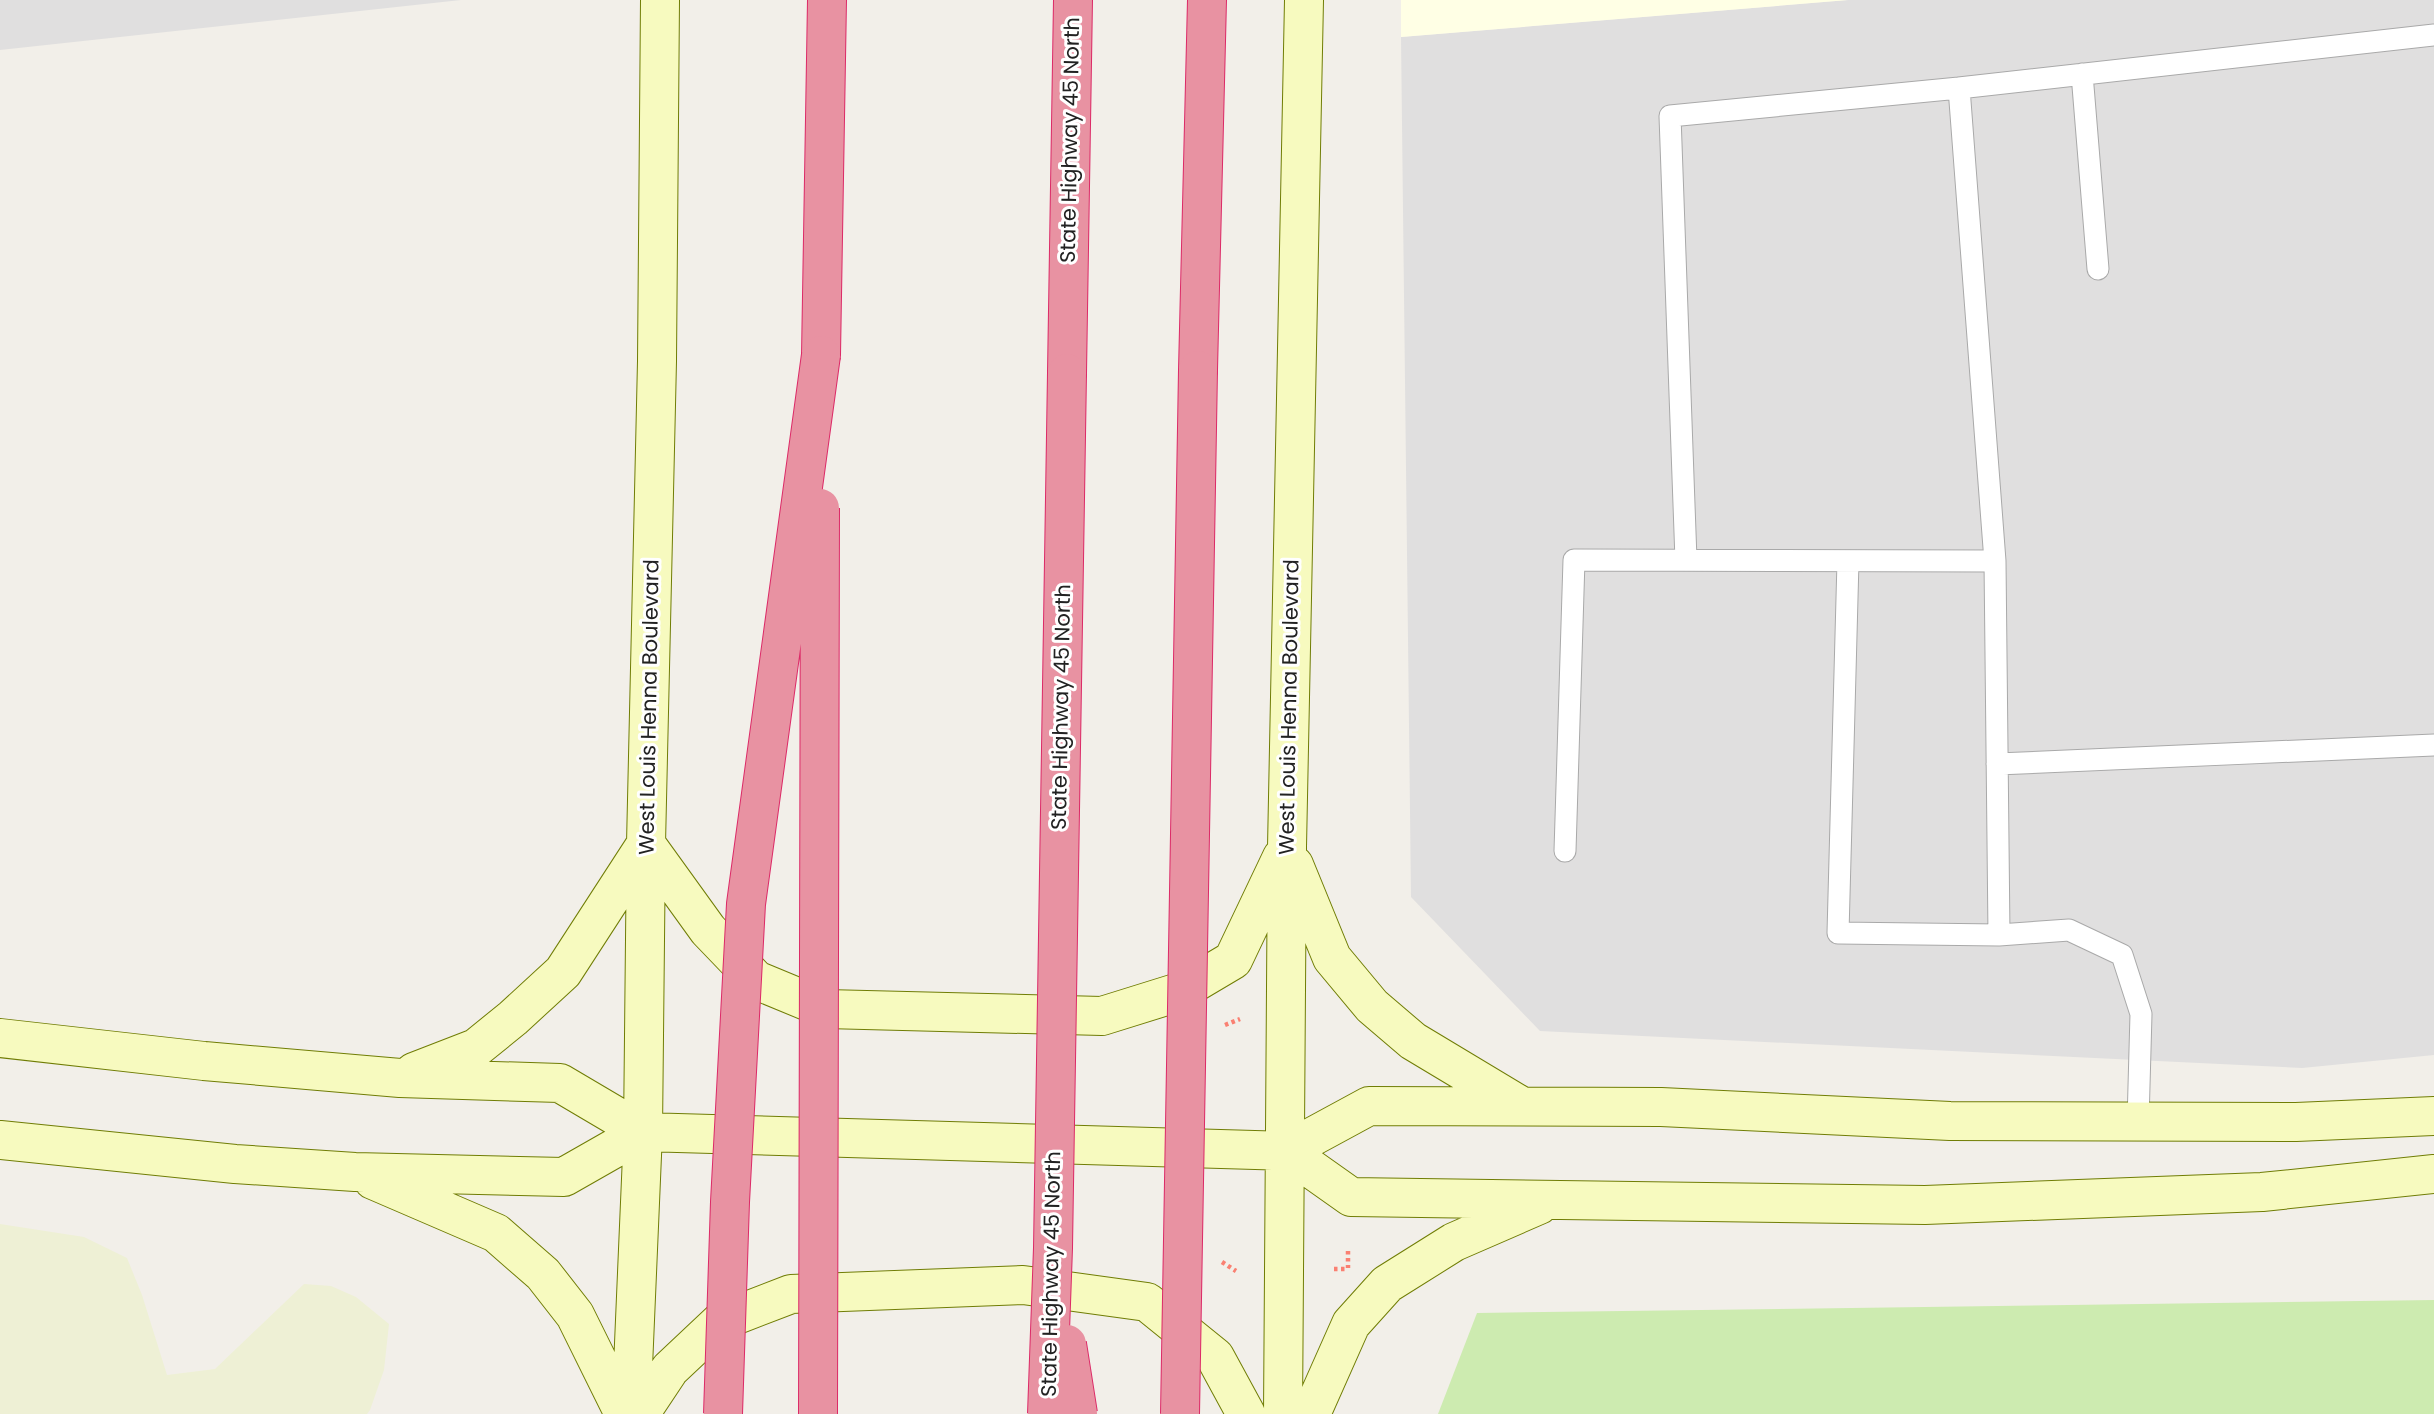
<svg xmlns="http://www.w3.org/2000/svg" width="2434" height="1414" viewBox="0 0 2434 1414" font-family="Poppins,sans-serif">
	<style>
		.residential { fill: #e0dfdf }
		.education { fill: #ffffe5 }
		.farmland { fill: #eef0d5 }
		.grass { fill: #cdebb0 }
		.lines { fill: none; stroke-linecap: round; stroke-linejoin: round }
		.service-casing { stroke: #a9a9a9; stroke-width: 23 }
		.secondary-casing { stroke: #707d05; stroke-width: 40 }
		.motorway-casing { stroke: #dc2a67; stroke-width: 40 }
		.path { stroke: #fa8072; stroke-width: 4.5; stroke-dasharray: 3.5 3.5; stroke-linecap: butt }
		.service { stroke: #fff; stroke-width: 21 }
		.secondary { stroke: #f7fabf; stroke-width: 38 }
		.motorway { stroke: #e892a2; stroke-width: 38 }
		.motorway-bridge-casing { stroke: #dc2a67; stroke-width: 40; stroke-linecap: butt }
		.motorway-bridge { stroke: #e892a2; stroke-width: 38 }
		.labels { text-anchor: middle; stroke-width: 6; stroke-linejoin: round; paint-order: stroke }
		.street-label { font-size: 21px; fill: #222; stroke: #fff }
	</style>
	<rect width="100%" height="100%" fill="#f2efe9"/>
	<path class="residential" d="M0,0H461L0,50Z
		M1848,0H2434V1055L2302,1068L1540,1031L1411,897L1401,37Z"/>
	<path class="education" d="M1401,0H1848L1401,37Z"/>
	<path class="farmland" d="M0,1224L84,1237L127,1258L142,1295L167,1375L215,1369L304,1284L331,1286L356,1297L389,1324L384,1370L370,1410L367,1414H0Z"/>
	<path class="grass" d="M2434,1300V1414H1438L1477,1313Z"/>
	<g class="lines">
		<g class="service-casing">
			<path id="service" d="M2082,74L2098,269
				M1686,560L1670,116L1959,88
				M1848,561L1838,933L1999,935L1995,561
				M1997,764L2434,745
				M1565,851L1574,560L1995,561L1959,88L2434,35
				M1999,935L2069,930L2122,955L2141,1014L2138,1122"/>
		</g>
		<g class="secondary-casing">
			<path id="secondary" d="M646,844L708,930L756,980L826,1009L1102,1016L1179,992L1233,960L1282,857
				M1294,865L1332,958L1372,1006L1413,1041L1518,1104
				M0,1038L204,1061L400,1078L560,1083L643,1132L1286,1151L1369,1106L1661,1107L1950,1121L2296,1122L2434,1116
				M414,1072L476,1048L513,1018L563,972L646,844
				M0,1140L235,1164L355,1172L564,1177L643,1132
				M1286,1151L1351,1197L1925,1205L2262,1192L2434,1174
				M373,1180L496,1233L543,1274L575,1315L624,1414
				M631,1414L643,1132L646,844L657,361L660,0
				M640,1414L670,1369L721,1321L791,1294L1023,1285L1147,1302L1215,1357L1246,1414
				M1283,1414L1287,847L1304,0
				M1311,1414L1351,1324L1387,1284L1454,1242L1539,1205"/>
		</g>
		<g class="motorway-casing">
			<path id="motorway" d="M821,355L827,0
				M1198,370L1207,0
				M1067,373L1073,0"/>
		</g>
		<path class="path" d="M1225,1025L1240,1019
			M1348,1251V1268
			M1222,1262L1236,1271
			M1334,1269H1347"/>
		<use href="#service" class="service"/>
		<use href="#secondary" class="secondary"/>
		<use href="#motorway" class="motorway"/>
		<g class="motorway-bridge-casing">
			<path id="motorway-bridge" d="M1067,1344L1078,1414
				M723,1414L730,1202L746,904L821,355
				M818,1414L820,508
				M1047,1414L1053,1248L1067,373
				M1180,1414L1198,370"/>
		</g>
		<use href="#motorway-bridge" class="motorway-bridge"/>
	</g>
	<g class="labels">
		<g class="street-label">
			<text transform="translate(1070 140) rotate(-89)" y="7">State Highway 45 North</text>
			<text transform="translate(649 707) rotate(-89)" y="7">West Louis Henna Boulevard</text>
			<text transform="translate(1061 707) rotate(-89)" y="7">State Highway 45 North</text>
			<text transform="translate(1289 707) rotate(-89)" y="7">West Louis Henna Boulevard</text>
			<text transform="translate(1051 1274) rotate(-89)" y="7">State Highway 45 North</text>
		</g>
	</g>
</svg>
